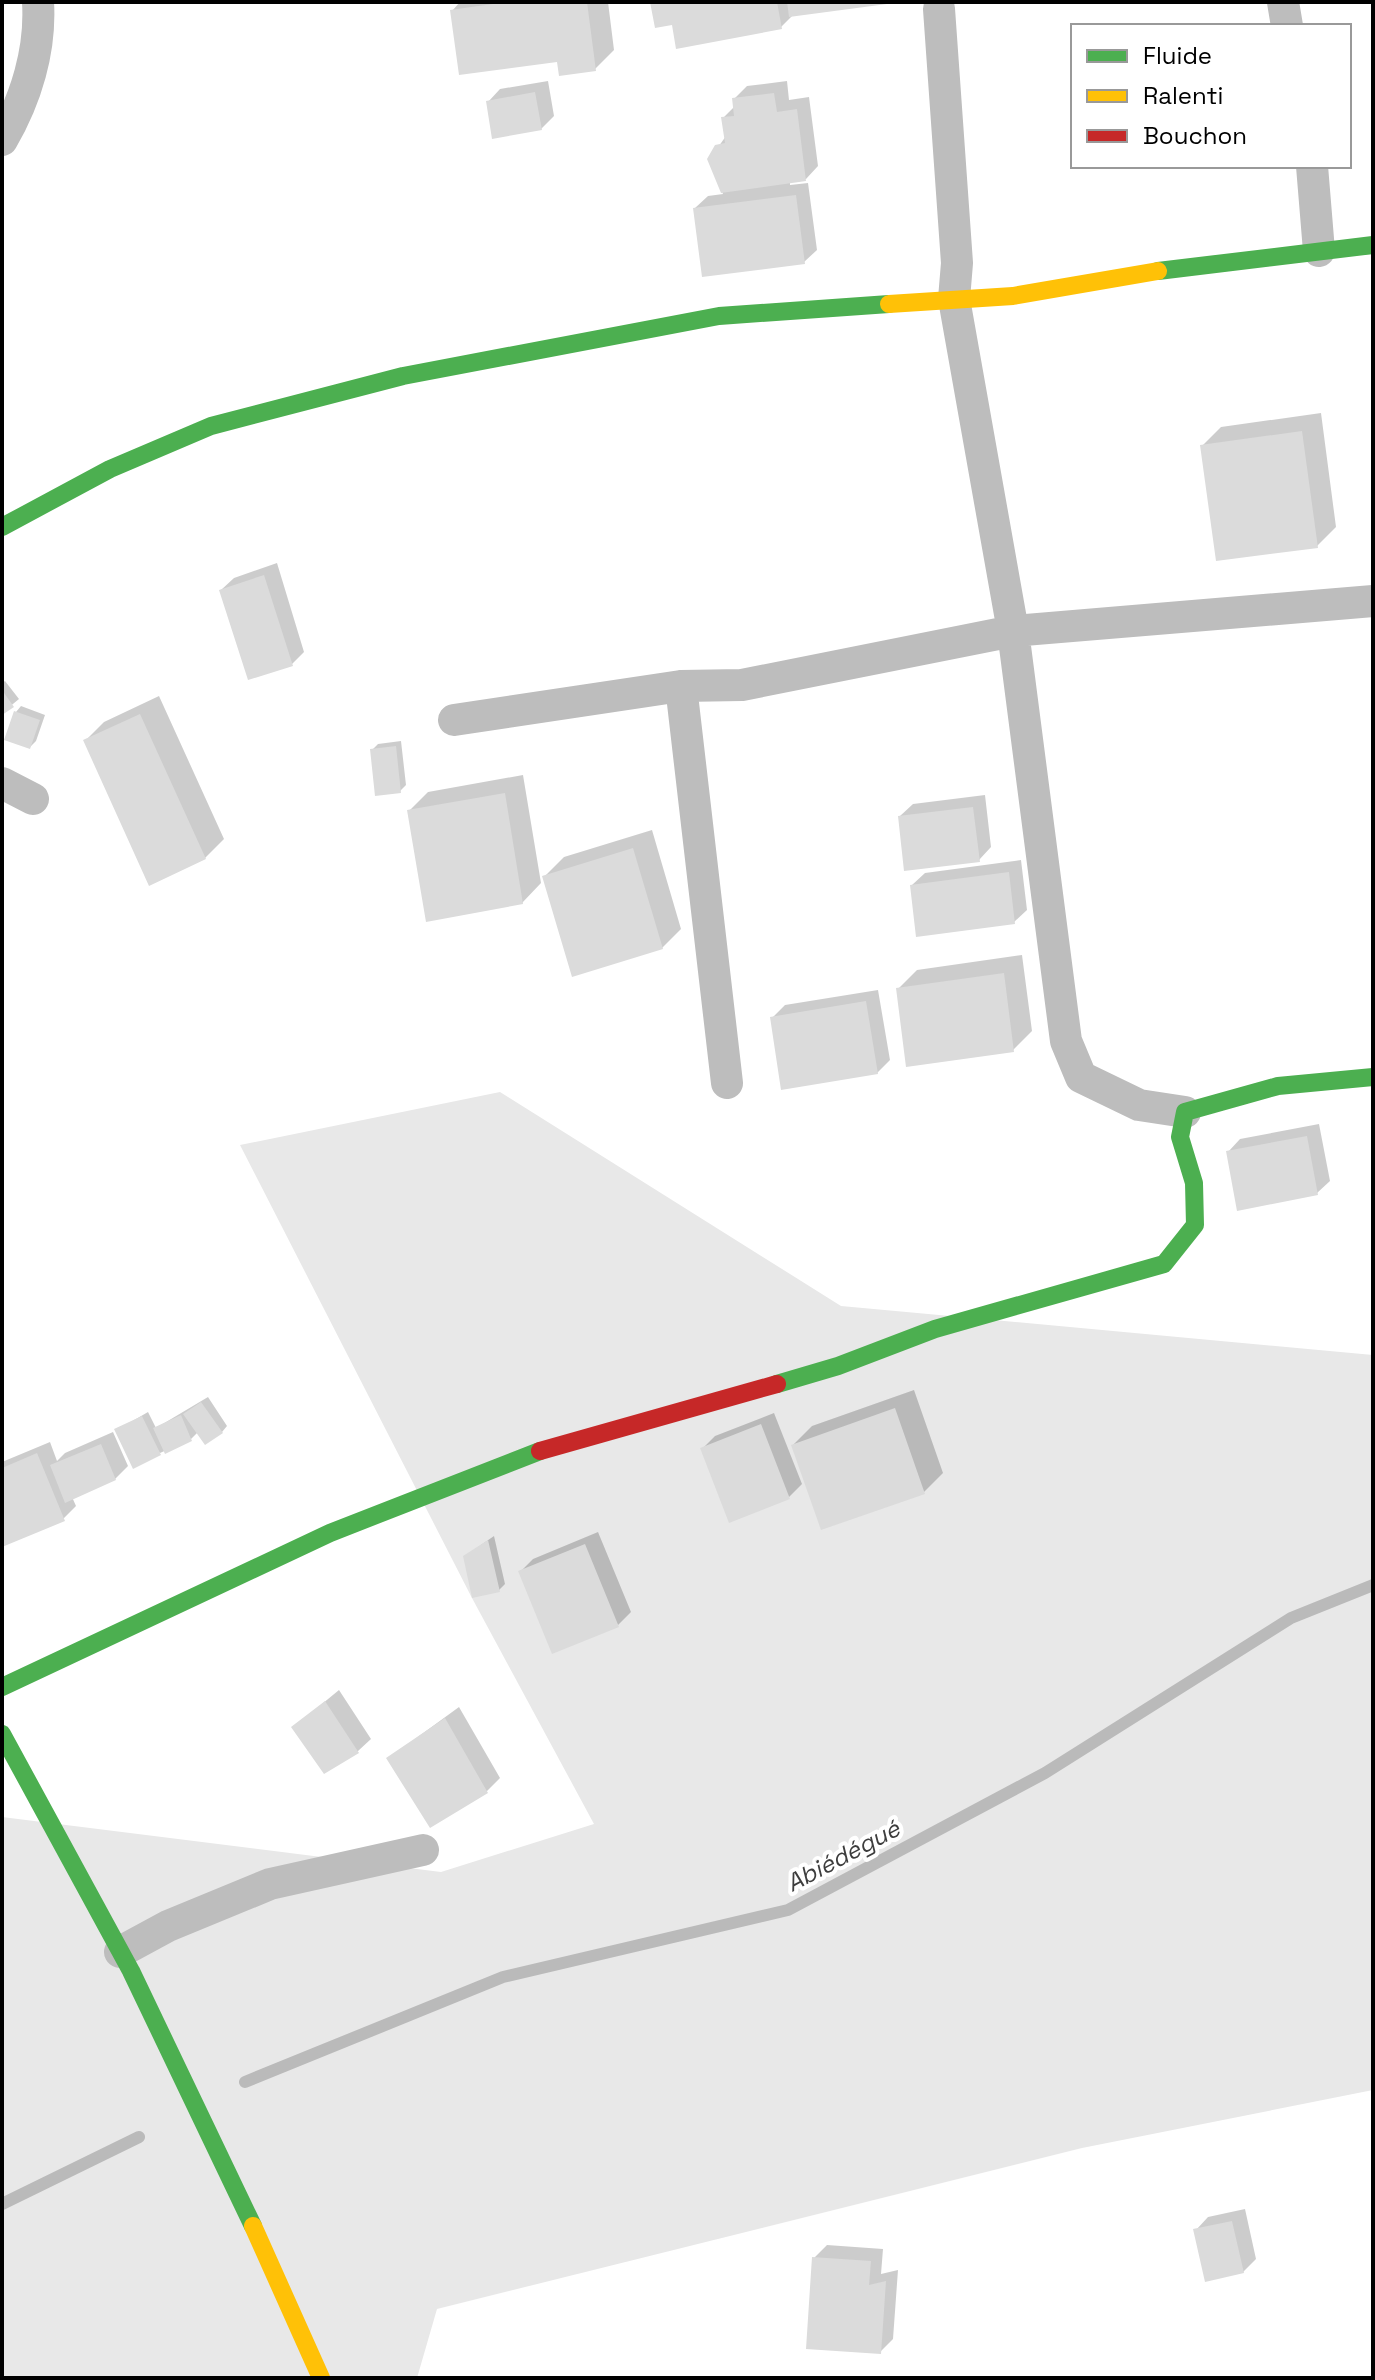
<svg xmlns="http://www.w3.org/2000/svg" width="1375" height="2380" viewBox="0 0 1375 2380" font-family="'Space Grotesk',sans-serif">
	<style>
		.green { fill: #e8e8e8 }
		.shadow { fill: #0003 }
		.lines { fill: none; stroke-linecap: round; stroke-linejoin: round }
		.stream { stroke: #bababa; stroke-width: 12 }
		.building { fill: #dbdbdb }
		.street { stroke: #bdbdbd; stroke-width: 32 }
		.fast { stroke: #4caf50; stroke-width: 18 }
		.slow { stroke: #ffc107; stroke-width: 18 }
		.jam { stroke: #c62828; stroke-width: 18 }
		.labels { text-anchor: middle; stroke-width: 8; stroke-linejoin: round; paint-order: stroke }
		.water-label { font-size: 24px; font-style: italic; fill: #3d3d3d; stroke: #fff }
	</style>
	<rect width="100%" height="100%" fill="#fff"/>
	<path class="green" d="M500,1092L841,1306L1373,1355V2090L1082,2148L437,2309L417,2378H2V1817L441,1872L594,1824L472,1598L240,1145Z"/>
	<path class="shadow" d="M460,2H608L614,50L595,69L559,60L452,11Z
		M652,2H886L794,14L781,27L674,22Z
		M548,81L554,116L541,129L488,102L500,89Z
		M787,81L789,100L809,97L818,166L806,179L790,181V185L808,183L817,250L804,262L695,208L708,196L723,194L709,160L726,136L723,118L735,106L734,99L747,86Z
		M1321,413L1336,527L1317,546L1202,446L1221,427Z
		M277,563L304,652L292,664L221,590L234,578Z
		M5,681L19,699L2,713V683Z
		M159,696L224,839L205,858L85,741L104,722Z
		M21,706L45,715L36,741L30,747L16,712Z
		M401,741L406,785L400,791L372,750L378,744Z
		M523,775L541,883L522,903L409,811L428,792Z
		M985,795L991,847L979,860L900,816L913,804Z
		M652,830L681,929L662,948L545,876L564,857Z
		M1021,860L1027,910L1014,922L912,885L925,873Z
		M1022,955L1032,1031L1013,1050L898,989L917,970Z
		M878,990L890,1060L877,1073L772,1018L785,1005Z
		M1319,1124L1330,1181L1317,1193L1228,1152L1240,1139Z
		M914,1390L943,1473L924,1492L793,1445L812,1426Z
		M208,1397L227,1426L222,1432H198L191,1439L160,1453L117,1430L148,1412L156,1428Z
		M774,1413L802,1484L789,1497L730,1521L702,1449L715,1436Z
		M113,1432L128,1466L115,1479L72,1497L76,1506L63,1519L2,1545V1462L50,1442L57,1461L65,1453Z
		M598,1532L631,1612L618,1625L520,1572L533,1559Z
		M494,1536L505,1584L499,1590L465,1556Z
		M339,1690L371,1739L358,1751L325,1772L294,1727Z
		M459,1707L500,1778L487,1791L430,1825L389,1758Z
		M1245,2209L1256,2259L1243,2272L1196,2230L1208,2217Z
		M827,2245L883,2249L881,2274L898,2270L893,2339L880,2352L814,2258Z"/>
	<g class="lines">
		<path class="stream" d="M245,2082L503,1977L788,1910L1045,1773L1291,1618L1373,1585
			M2,2204L139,2137"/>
	</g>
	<path class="building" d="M507,2H587L596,71L559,76L557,62L459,75L450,10Z
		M650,2H777L782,29L676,49L672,25L655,28Z
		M787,2H887V4L789,17Z
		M535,92L542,130L492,139L486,101Z
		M774,93L777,112L797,109L806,181L721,193L707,159L715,145L725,143L721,117L734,116L732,98Z
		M796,195L805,264L702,277L693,208Z
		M1302,431L1318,548L1216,561L1200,445Z
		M264,575L293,666L248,680L219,590Z
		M2,690L14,707L2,715Z
		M14,711L40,720L30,749L4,740Z
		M140,714L206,859L149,886L83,740Z
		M396,746L401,793L375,796L370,749Z
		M505,793L523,904L426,922L407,810Z
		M973,807L980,862L904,871L898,816Z
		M633,848L663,949L572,977L542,876Z
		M1009,872L1015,924L916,937L910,885Z
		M1004,973L1014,1052L906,1067L896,988Z
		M866,1001L878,1074L781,1090L770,1017Z
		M1307,1136L1318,1195L1237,1211L1226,1151Z
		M201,1402L223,1433L205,1445L183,1414Z
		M895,1408L925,1494L821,1530L791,1445Z
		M181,1415L192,1441L165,1454L153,1428Z
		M142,1416L161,1455L133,1469L114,1429Z
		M761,1424L790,1499L729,1523L700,1448Z
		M101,1444L116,1480L65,1503L50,1465Z
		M37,1453L65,1521L2,1547V1468Z
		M488,1540L500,1592L472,1598L463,1556Z
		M585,1544L619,1627L552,1654L518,1571Z
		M325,1701L359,1753L324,1774L291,1727Z
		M445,1718L488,1793L430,1828L386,1758Z
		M1232,2221L1244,2273L1205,2282L1193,2229Z
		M812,2257L871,2261L869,2285L886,2281L881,2354L806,2349Z"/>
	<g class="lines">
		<path class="street" d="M1283,2L1287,26
			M939,9L957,263L954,299L1013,631L1066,1041L1081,1077L1139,1105L1185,1112
			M2,140C26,99 41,50 38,2
			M1312,166L1319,251
			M681,686L727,1083
			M454,720L681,686L742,685L1013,631L1373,601
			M2,783L33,799
			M120,1952L168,1926L270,1884L423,1850"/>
		<path class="fast" d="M1158,271L1373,245
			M2,527L110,469L211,426L403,376L719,316L889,304
			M777,1384L838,1366L935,1329L1164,1264L1195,1225L1194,1183L1180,1137L1185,1112L1278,1086L1373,1077
			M2,1687L330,1533L540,1451
			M2,1734L131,1971L253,2226"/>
		<path class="slow" d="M889,304L1013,296L1158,271
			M253,2226L321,2378"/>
		<path class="jam" d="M540,1451L777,1384"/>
	</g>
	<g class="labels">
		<g class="water-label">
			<text transform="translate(843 1856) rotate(-28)" y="8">Abiédégué</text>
		</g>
	</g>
	<rect width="1375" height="2380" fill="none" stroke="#000000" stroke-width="8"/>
	<rect x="1071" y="24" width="280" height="144" fill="#ffffff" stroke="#999999" stroke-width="2"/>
	<rect x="1087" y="50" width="40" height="12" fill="#4caf50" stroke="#999999" stroke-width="2"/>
	<text x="1143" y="64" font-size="24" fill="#000000">Fluide</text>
	<rect x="1087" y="90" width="40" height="12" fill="#ffc107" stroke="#999999" stroke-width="2"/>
	<text x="1143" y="104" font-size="24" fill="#000000">Ralenti</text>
	<rect x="1087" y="130" width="40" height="12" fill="#c62828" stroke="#999999" stroke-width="2"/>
	<text x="1143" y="144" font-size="24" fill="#000000">Bouchon</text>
</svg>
